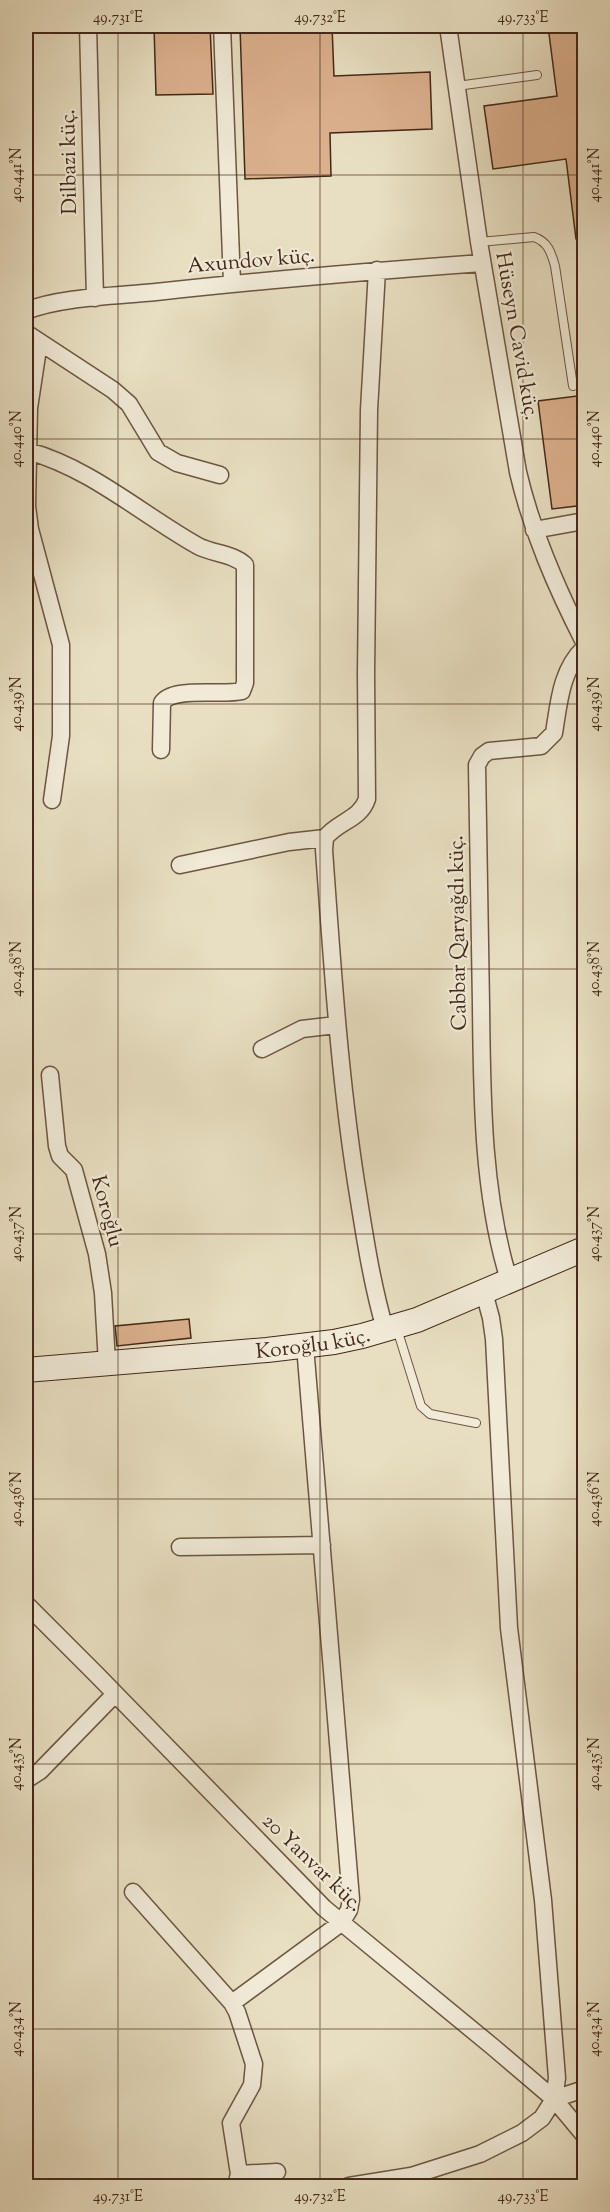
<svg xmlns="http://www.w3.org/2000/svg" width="610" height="2212" viewBox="0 0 610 2212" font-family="'Sorts Mill Goudy',serif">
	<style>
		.building { fill: #dbb08d; stroke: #432818; stroke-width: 1.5 }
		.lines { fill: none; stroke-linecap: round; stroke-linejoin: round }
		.lane-casing { stroke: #6c5642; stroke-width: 10 }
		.street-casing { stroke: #6c5642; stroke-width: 19 }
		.secondary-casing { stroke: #432818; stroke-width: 26 }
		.lane { stroke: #f0ead7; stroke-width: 8 }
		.street { stroke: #f0ead7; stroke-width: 16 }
		.secondary { stroke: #f0ead7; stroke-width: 24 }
		.ticks { fill: none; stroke: #432818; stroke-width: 1.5; stroke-opacity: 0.45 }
		.labels { text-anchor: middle; stroke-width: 4.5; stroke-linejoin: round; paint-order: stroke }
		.street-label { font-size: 21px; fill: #432818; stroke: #f0ead7 }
		.neatline { fill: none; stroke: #432818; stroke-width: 2 }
		.ticks-label { font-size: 15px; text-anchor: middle; fill: #432818 }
	</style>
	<rect width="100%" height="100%" fill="#e8dfc2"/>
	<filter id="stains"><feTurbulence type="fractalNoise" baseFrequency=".00333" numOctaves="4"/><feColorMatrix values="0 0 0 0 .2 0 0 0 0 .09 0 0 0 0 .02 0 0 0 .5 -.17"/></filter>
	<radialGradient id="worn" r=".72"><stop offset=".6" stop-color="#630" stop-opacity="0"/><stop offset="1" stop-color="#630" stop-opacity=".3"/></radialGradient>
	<path class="building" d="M154,26H210L213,94L156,95Z
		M240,26H332L334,76L430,72L432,129L330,133L331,176L245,179Z
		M548,26H585V239H576L566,159L493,169L484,106L557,96Z
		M585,395V505L552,509L538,401Z
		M189,1319L191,1338L117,1346L115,1326Z"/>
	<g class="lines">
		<g class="lane-casing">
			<path id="lane" d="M342,29L397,26
				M457,86L537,75
				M479,242L534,237C548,242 551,252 555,266L573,386
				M397,1329L421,1406L430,1414L476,1423"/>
		</g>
		<g class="street-casing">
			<path id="street" d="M88,26L95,298
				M222,26L232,283
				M448,26L479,242L518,472C532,532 556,587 584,642
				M26,311C59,297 118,296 156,292C264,280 373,271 482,263
				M26,333L113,390L129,404L158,452L177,463L220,475
				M39,342L29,408L27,506L30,529L61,645V736L52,800
				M28,451C92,469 141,514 198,546C213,554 232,553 245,565V683L242,691C222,696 172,686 162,703L161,750
				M534,530L584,521
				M325,838L324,850C332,961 339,1072 356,1182C364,1231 371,1281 385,1329
				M180,865L289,842L325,838C338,821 360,820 367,799L366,674L369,410L377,270
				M262,1049L302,1029L336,1025
				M50,1075L57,1146L60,1156L74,1170L97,1254L103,1293L107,1364
				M509,1280C482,1193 482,1096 481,1005C480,925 479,845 477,765L482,756L489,751L541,746L554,733C559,702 561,670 584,648
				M180,1547L322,1545
				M26,1604L97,1675L324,1908L493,2047L554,2099L584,2135
				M26,1780L40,1771L115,1694
				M133,1892L232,2003L237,2012L254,2064L252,2085L231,2123L239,2174L236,2186
				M232,2003L341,1923L349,1910L351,1899L305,1346
				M554,2099L584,2089
				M239,2174L277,2172
				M349,2186L411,2176L480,2154L522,2133L542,2118L554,2099L557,2078L543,1900L509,1628L494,1339L491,1318L484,1292"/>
		</g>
		<g class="secondary-casing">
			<g id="secondary">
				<path id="s1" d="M26,1370L267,1350L334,1342L362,1336L417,1320L584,1249"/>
			</g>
		</g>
		<use href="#lane" class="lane"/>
		<use href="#street" class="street"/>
		<use href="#secondary" class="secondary"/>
	</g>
	<path class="ticks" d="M118,26V2186M320,26V2186M523,26V2186M26,175H584M26,439H584M26,704H584M26,969H584M26,1234H584M26,1499H584M26,1764H584M26,2029H584"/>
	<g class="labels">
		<g class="street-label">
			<text transform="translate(68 162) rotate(-91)" y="7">Dilbazi küç.</text>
			<text transform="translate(251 260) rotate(-5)" y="7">Axundov küç.</text>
			<text transform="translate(518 336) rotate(80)" y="7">Hüseyn Cavid küç.</text>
			<text transform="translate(457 933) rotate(-91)" y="7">Cabbar Qaryağdı küç.</text>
			<text transform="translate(108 1211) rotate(75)" y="7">Koroğlu</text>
			<text dy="7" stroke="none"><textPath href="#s1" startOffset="288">Koroğlu küç.</textPath></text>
			<text transform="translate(313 1862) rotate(44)" y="7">20 Yanvar küç.</text>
		</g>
	</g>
	<rect width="610" height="2212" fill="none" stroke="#e8dfc2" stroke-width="66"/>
	<rect x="33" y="33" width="544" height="2146" class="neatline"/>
	<g class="ticks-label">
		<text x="118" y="22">49.731°E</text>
		<text x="320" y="22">49.732°E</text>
		<text x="523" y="22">49.733°E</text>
		<text transform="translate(16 175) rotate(-90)" y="5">40.441°N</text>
		<text transform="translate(594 175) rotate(-90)" y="5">40.441°N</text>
		<text transform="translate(16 439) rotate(-90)" y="5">40.440°N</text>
		<text transform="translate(594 439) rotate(-90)" y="5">40.440°N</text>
		<text transform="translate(16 704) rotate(-90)" y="5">40.439°N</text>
		<text transform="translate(594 704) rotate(-90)" y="5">40.439°N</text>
		<text transform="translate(16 969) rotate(-90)" y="5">40.438°N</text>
		<text transform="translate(594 969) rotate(-90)" y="5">40.438°N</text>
		<text transform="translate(16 1234) rotate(-90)" y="5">40.437°N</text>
		<text transform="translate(594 1234) rotate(-90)" y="5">40.437°N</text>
		<text transform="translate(16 1499) rotate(-90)" y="5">40.436°N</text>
		<text transform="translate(594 1499) rotate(-90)" y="5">40.436°N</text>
		<text transform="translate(16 1764) rotate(-90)" y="5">40.435°N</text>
		<text transform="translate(594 1764) rotate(-90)" y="5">40.435°N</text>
		<text transform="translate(16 2029) rotate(-90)" y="5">40.434°N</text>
		<text transform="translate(594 2029) rotate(-90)" y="5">40.434°N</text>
		<text x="118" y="2201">49.731°E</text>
		<text x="320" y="2201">49.732°E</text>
		<text x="523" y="2201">49.733°E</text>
	</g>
	<rect width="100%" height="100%" filter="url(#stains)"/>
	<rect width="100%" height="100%" fill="url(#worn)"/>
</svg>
